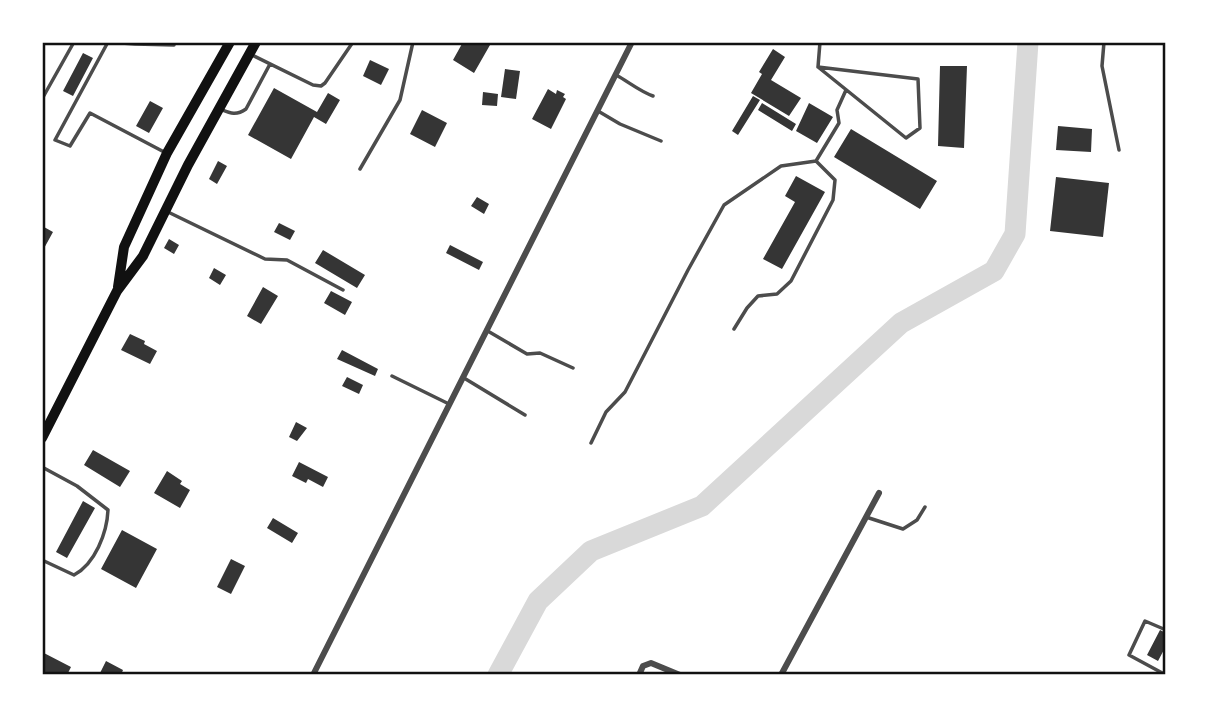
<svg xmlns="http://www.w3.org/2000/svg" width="1208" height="717" viewBox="0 0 1208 717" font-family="Cabin,sans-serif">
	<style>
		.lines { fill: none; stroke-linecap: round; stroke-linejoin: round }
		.river { stroke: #d9d9d9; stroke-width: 21 }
		.building { fill: #353535 }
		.service { stroke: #4c4c4c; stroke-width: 3.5 }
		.minor { stroke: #4c4c4c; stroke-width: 6 }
		.secondary { stroke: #111; stroke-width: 10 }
		.neatline { fill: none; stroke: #111; stroke-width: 2.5 }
	</style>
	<rect width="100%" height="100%" fill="#fff"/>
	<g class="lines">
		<path class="river" d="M498,675L538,601L591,551L702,506L901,323L994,271L1015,234L1028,42"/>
	</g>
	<path class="building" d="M463,42H485L490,45L474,73L453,60Z
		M773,49L785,57L771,80L801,98L789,116L751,93L762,74L759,72Z
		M83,53L93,58L73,96L63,91Z
		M370,60L389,69L381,85L363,76Z
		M940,66H967L964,148L938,146Z
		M505,69L520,71L516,99L501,97Z
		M274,88L317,112L328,93L340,100L326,124L314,117L291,159L248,135Z
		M548,89L556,94L557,90L565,94L563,97L566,99L551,129L532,119Z
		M483,92L498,94L497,106L482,105Z
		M753,96L760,100L738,135L732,131Z
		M150,101L163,108L149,133L136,126Z
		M762,103L796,124L792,131L758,110Z
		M809,103L833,117L817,143L796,131Z
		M422,110L447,123L435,147L410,134Z
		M1058,126L1092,129L1091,152L1056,150Z
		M851,129L937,181L920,209L834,157Z
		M218,161L227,166L217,184L209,179Z
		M796,176L825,192L782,269L763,259L795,202L785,196Z
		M1056,177L1109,183L1103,237L1050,231Z
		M477,197L489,204L484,214L471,206Z
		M279,223L295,231L290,240L274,232Z
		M44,227L53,232L42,252V232Z
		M169,239L179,245L174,254L164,248Z
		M450,245L483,262L479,270L446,253Z
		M323,250L365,275L357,288L315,263Z
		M214,268L226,275L220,285L209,278Z
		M263,287L278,296L261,324L247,316Z
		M331,291L352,302L345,315L324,303Z
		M130,334L145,341L144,344L157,351L150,364L121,350Z
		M342,350L378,369L375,376L337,359Z
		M347,377L363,385L359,394L342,386Z
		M296,422L307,428L297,441L289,437Z
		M93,450L130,471L120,487L84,465Z
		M299,462L328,477L323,487L308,479L306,483L292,476Z
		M167,471L182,481L180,484L190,490L180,508L154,493Z
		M83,501L95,508L67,558L56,552Z
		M273,518L298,533L292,543L267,528Z
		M122,530L157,549L136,588L101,569Z
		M231,559L245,566L231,594L217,587Z
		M1160,630L1166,633V646L1158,661L1147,655Z
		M42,652L71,667L67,675H42Z
		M106,661L123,670L121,675H99Z"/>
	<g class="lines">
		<path class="service" d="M136,42L135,44L108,42L55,140L70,146L90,113L166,153
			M426,42H450
			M1104,42L1102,66L1119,150
			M135,44L174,45
			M252,55L313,85L321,86L325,83L353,42
			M818,67L918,79L920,128L906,138Z
			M818,67L820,42
			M616,75C629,82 639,91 653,96
			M1166,79V86
			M42,99L74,42
			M220,109C230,113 236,116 246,109L270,64
			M598,111L620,124L661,141
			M360,169L400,100L413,42
			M168,212L265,259L287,260L343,290
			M734,329L747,308L758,296L777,294L791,281L833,200L835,180L816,161L839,123L837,110L846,90
			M486,330L527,354L540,353L573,368
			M392,376L449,404
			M464,378L525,415
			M591,443L606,412L625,392L688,270L724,205L781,166L816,161
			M42,467L77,486L108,510C107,533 95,564 74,575L42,560
			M866,517L903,529L917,520L925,507
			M1166,675L1129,655L1145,621L1166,630"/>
		<path class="minor" d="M313,675L632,42
			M639,675L643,666L651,663L680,675
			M781,675L879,493"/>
		<path class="secondary" d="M118,287L124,247L167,153L230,42
			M42,438L117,291L143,256L188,165L256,42"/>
	</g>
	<rect width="1208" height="717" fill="none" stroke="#ffffff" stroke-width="88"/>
	<rect x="44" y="44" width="1120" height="629" class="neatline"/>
</svg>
